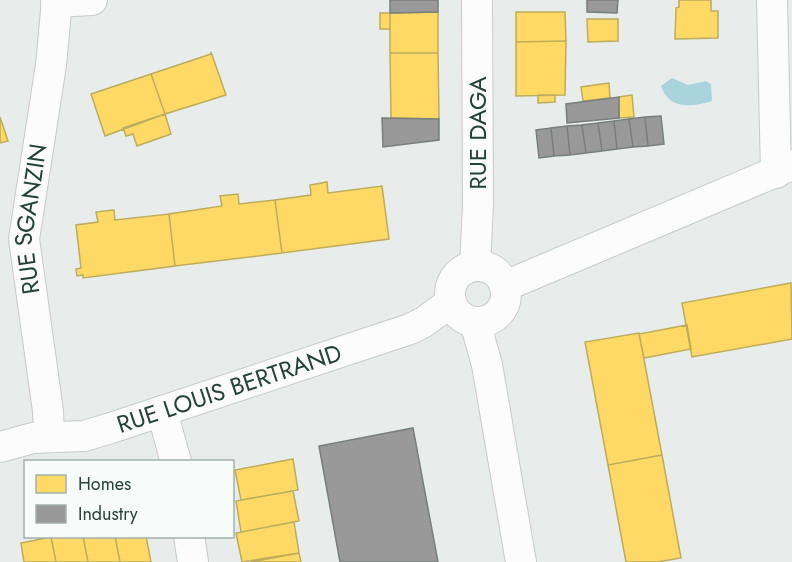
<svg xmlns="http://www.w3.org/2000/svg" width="792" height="562" viewBox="0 0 792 562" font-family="Jost,sans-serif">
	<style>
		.water { fill: #a9d4db }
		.homes { fill: #ffd966; stroke: #bdac59; stroke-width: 1.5 }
		.industry { fill: #999; stroke: #767f7c; stroke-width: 1.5 }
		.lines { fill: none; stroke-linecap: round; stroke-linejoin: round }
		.street-casing { stroke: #c5cac8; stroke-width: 32 }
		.street { stroke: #fcfcfc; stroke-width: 30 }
		.labels { text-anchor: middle; stroke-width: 6; stroke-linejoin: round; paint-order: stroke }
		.street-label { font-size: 24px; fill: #24423a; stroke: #f7fbf9 }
	</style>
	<rect width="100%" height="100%" fill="#e8edeb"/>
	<path class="water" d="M672,78L688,85L706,81L711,84L712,101C692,107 669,110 661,86Z"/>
	<path class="homes" d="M679,0H711V11H718V38L675,39L676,8L679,7Z
		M438,12V53H390V13Z
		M516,12H565L566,41L516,42Z
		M380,13H390V29H380Z
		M587,19H618V41L588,42Z
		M566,41L565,95L516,96V42Z
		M211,52L226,95L165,114L151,74L211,54Z
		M390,53H438L439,119L391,118Z
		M151,74L165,114L105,136L91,94Z
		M609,83L610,98L583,101L581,87Z
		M538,95H555V102L538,103Z
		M632,95L634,117L619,118V97Z
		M165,114L171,134L137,146L133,134L126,136L123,128Z
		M0,117L8,141L0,143Z
		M327,182L328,193L382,186L389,239L282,253L275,200L311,195L310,185Z
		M238,194L239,204L275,200L282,253L175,266L169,214L222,206L220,196Z
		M114,210L115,220L169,214L175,266L83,278V275L77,276L76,269L81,268L76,225L98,222L96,212Z
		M791,283L792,339L692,357L682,303Z
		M687,325L691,349L644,358L639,334Z
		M639,333L662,455L608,465L585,342Z
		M662,455L681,558L657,562H626L608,465Z
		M293,459L298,490L241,500L235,470Z
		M293,491L299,521L241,532L236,501Z
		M294,522L299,553L242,562L236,533Z
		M83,536L88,562H56L51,537Z
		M83,536H115L120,562H88Z
		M115,536H146L151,562H120Z
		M51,537L56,562H24L21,543Z
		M299,553L301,562H251Z"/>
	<path class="industry" d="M390,0H438V12L390,13Z
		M587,0H618L617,13L587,12Z
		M619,97V118L567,123L566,104Z
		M661,116L664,144L648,146L645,117Z
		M645,117L648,146L633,147L629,119Z
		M382,118L439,119V140L383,147Z
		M629,119L633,147L617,149L614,121Z
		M614,121L617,149L602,151L598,123Z
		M598,123L602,151L586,153L582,125Z
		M582,125L586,153L570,155L567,126Z
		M567,126L570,155L554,156L551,128Z
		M551,128L554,156L539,158L536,130Z
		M413,428L438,562H340L319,446Z"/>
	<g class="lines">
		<g class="street-casing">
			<g id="street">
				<path d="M772,0L776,173"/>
				<path d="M56,2L92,0"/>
				<path d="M475,266L478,205L477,0"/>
				<circle cx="478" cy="294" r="28"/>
				<path d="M505,286L792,165"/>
				<path d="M475,322L487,365L521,562"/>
				<path d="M162,411L176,462"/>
				<path id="s1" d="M49,436L48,411L24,239L51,65L57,0"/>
				<path id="s2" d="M0,447L33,438L84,436L111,428L410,329L424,322L451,302"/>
				<path d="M189,536L193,562"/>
			</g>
		</g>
		<use href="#street" class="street"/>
	</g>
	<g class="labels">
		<g class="street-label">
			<text transform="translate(478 133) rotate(-90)" y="8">RUE DAGA</text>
			<text dy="8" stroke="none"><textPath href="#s1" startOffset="219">RUE SGANZIN</textPath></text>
			<text dy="8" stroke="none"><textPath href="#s2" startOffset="238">RUE LOUIS BERTRAND</textPath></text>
		</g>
	</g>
	<rect x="24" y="460" width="210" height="78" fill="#f7fbf9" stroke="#a3b1ad" stroke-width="1.5"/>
	<rect x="36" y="475" width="30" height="18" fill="#ffd966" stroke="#a3b1ad" stroke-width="1.5"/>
	<text x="78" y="490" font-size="18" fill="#24423a">Homes</text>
	<rect x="36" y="505" width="30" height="18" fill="#999999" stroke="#a3b1ad" stroke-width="1.5"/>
	<text x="78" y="520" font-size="18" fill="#24423a">Industry</text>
</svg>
